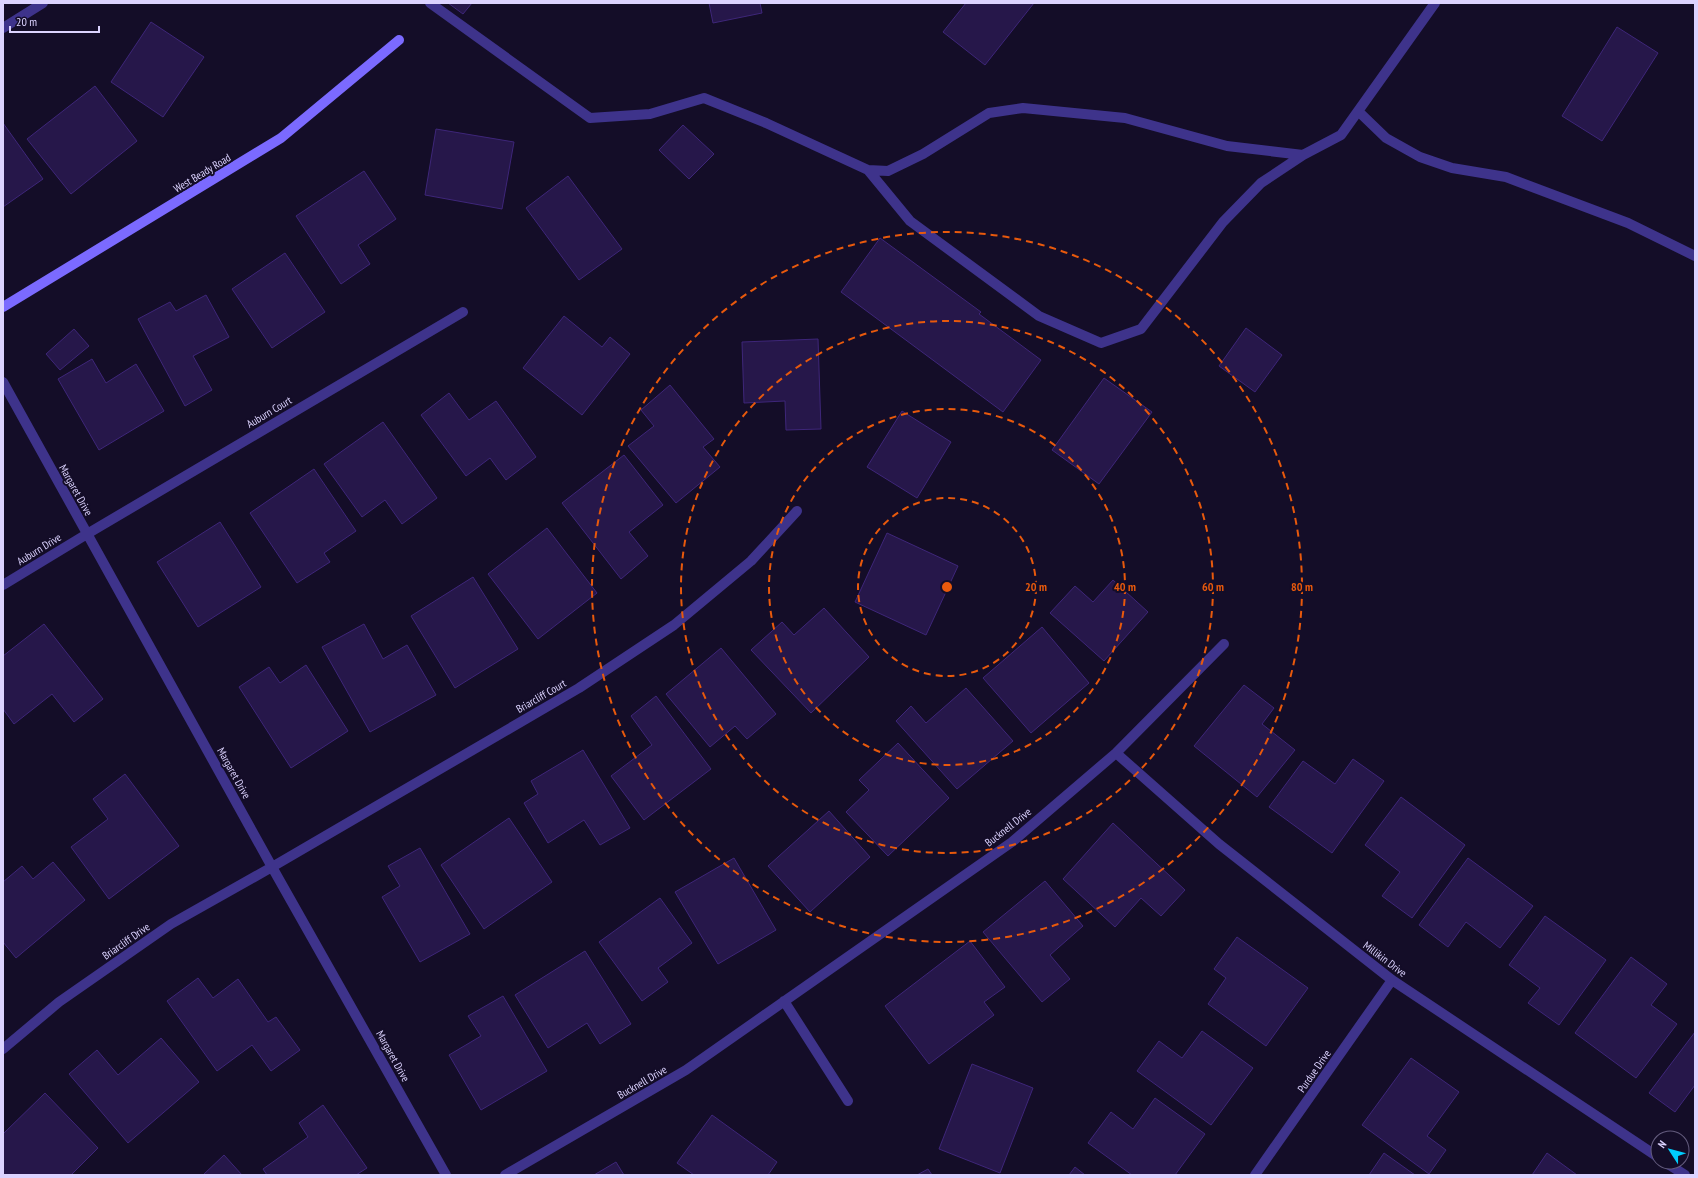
<svg xmlns="http://www.w3.org/2000/svg" width="1698" height="1178" viewBox="0 0 1698 1178" font-family="'PT Sans Narrow',sans-serif">
	<style>
		.building { fill: #26174a; stroke: #3e2679 }
		.lines { fill: none; stroke-linecap: round; stroke-linejoin: round }
		.lane { stroke: #3e338b; stroke-width: 10 }
		.street { stroke: #3e338b; stroke-width: 10 }
		.secondary { stroke: #7b6aff; stroke-width: 10 }
		.ring { fill: none; stroke: #e8590c; stroke-width: 2; stroke-dasharray: 7 5 }
		.labels { text-anchor: middle; stroke-width: 4; stroke-linejoin: round; paint-order: stroke }
		.street-label { font-size: 11px; fill: #dcd3ff; stroke: #140d28 }
		.centre { fill: #e8590c; stroke: #140d28; stroke-width: 2 }
		.ring-label { font-size: 12px; text-anchor: middle; font-weight: bold; fill: #e8590c; stroke: #140d28; stroke-width: 4; stroke-linejoin: round; paint-order: stroke }
	</style>
	<rect width="100%" height="100%" fill="#140d28"/>
	<path class="building" d="M448,3H472L463,14Z
		M709,3H760L762,13L713,23Z
		M966,3H1034L985,65L943,32Z
		M151,22L204,57L163,117L111,82Z
		M1617,27L1658,53L1602,141L1562,116Z
		M95,86L137,141L71,194L27,139Z
		M3,123L43,179L3,207Z
		M683,125L714,154L689,179L659,150Z
		M436,129L514,142L502,209L425,195Z
		M364,171L396,219L358,245L370,264L341,284L296,216Z
		M568,176L622,249L579,280L526,208Z
		M880,238L981,312L979,314L1041,360L1003,412L841,292Z
		M285,253L325,312L272,348L232,289Z
		M206,295L229,337L193,356L212,390L185,406L138,319L170,302L176,311Z
		M564,316L602,347L610,337L630,354L582,415L523,368Z
		M1246,328L1282,355L1255,392L1219,366Z
		M74,329L89,346L60,370L46,354Z
		M818,339L821,429L786,430L785,401L744,403L742,342Z
		M92,359L106,383L136,364L164,411L99,450L58,379Z
		M1104,378L1152,412L1099,484L1052,450Z
		M670,385L714,439L703,447L720,467L676,503L628,446L654,426L641,410Z
		M449,393L469,420L496,401L536,457L506,480L490,458L466,476L421,415Z
		M902,411L951,442L917,498L867,467Z
		M383,422L437,498L402,524L385,500L362,517L324,464Z
		M624,455L663,505L629,532L648,556L621,579L562,503Z
		M314,469L356,531L324,553L330,562L297,583L250,513Z
		M220,522L261,587L198,627L157,562Z
		M547,528L597,593L538,639L488,574Z
		M887,533L958,566L926,635L855,602Z
		M473,577L518,649L455,688L411,616Z
		M1113,580L1148,612L1104,661L1050,613L1075,586L1093,602Z
		M824,608L869,657L811,713L751,650L782,622L794,635Z
		M44,624L103,699L74,722L52,694L14,724L3,709V656Z
		M364,624L383,659L407,645L436,695L370,732L322,647Z
		M1042,627L1089,683L1031,733L983,678Z
		M721,648L776,714L747,739L735,726L710,747L666,694Z
		M306,665L348,731L291,768L239,687L269,667L280,683Z
		M1244,685L1274,708L1262,724L1295,750L1257,797L1194,746Z
		M966,688L1013,741L957,789L896,721L911,706L926,723Z
		M656,696L711,769L644,820L611,776L652,745L631,716Z
		M898,743L949,798L888,856L846,812L869,790L859,780Z
		M583,750L630,828L600,845L584,820L548,843L524,803L538,794L531,781Z
		M1353,759L1384,781L1332,853L1269,807L1303,761L1335,784Z
		M125,774L179,846L109,899L71,847L108,819L93,799Z
		M1401,797L1465,845L1412,918L1382,896L1400,872L1365,845Z
		M829,811L870,857L810,912L768,866Z
		M509,818L552,882L484,929L441,865Z
		M1113,823L1185,890L1161,916L1141,898L1115,927L1063,879Z
		M420,848L470,934L420,962L382,897L400,886L388,866Z
		M734,858L776,930L718,964L675,892Z
		M1468,858L1533,906L1500,948L1466,922L1448,947L1419,925Z
		M53,862L85,900L16,958L3,942V882L22,866L33,879Z
		M1045,881L1083,926L1050,955L1070,979L1042,1002L983,932Z
		M660,898L692,943L658,968L668,982L642,1001L599,942Z
		M1545,916L1606,960L1559,1025L1528,1003L1540,988L1509,965Z
		M1237,937L1308,988L1266,1046L1208,1004L1226,978L1214,969Z
		M970,941L1005,987L984,1002L994,1015L929,1064L885,1006Z
		M585,951L631,1024L600,1044L587,1023L548,1048L515,995Z
		M1631,957L1667,984L1651,1005L1677,1024L1636,1078L1575,1033Z
		M198,978L213,998L238,979L268,1022L276,1017L300,1050L271,1071L252,1045L217,1071L167,1001Z
		M503,996L547,1071L481,1110L449,1055L481,1036L468,1016Z
		M1202,1031L1253,1068L1211,1125L1137,1071L1159,1041L1182,1058Z
		M1695,1032V1085L1675,1112L1649,1093Z
		M161,1038L199,1082L128,1143L69,1074L97,1050L118,1075Z
		M1411,1058L1459,1092L1427,1136L1446,1150L1429,1174L1362,1125Z
		M972,1064L1033,1088L1000,1173L939,1149Z
		M45,1093L98,1148L71,1175H3V1134Z
		M1155,1098L1205,1134L1175,1175H1132L1088,1143L1111,1112L1133,1129Z
		M323,1105L367,1168L356,1175H267L263,1169L308,1137L299,1123Z
		M712,1115L777,1162L768,1175H694L677,1163Z
		M1384,1153L1415,1175H1369Z
		M1547,1153L1577,1175H1532Z
		M224,1155L242,1175H203Z
		M616,1162L624,1175H594Z
		M1075,1167L1085,1175H1069Z
		M928,1169L932,1175H917Z"/>
	<g class="lines">
		<path class="lane" d="M430,3L590,118L650,114L704,98L766,123L868,170L888,171L923,154L989,113L1023,108L1125,118L1227,146L1303,155L1341,135L1435,3
			M1358,111L1386,138L1420,157L1452,168L1506,177L1628,223L1695,256
			M868,170L910,221L1039,316L1101,343L1141,329L1223,222L1261,183L1303,155"/>
		<path class="street" d="M3,28L43,3
			M3,382L272,867L446,1175
			M3,585L87,534L463,312
			M1116,753L1219,844L1392,980L1658,1157
			M784,1001L848,1101
			M3,1049L59,1002L171,924L272,867L579,688L674,625L751,561L797,511
			M1665,1162L1685,1175
			M505,1175L686,1070L1012,842L1116,753L1224,644
			M1255,1175L1392,980"/>
		<path class="secondary" d="M3,307L281,138L399,40"/>
	</g>
	<g class="ring">
		<circle cx="947" cy="587" r="89"/>
		<circle cx="947" cy="587" r="178"/>
		<circle cx="947" cy="587" r="266"/>
		<circle cx="947" cy="587" r="355"/>
	</g>
	<g class="labels">
		<g class="street-label">
			<text transform="translate(202 173) rotate(-31)" y="4">West Beady Road</text>
			<text transform="translate(269 412) rotate(-31)" y="4">Auburn Court</text>
			<text transform="translate(76 490) rotate(61)" y="4">Margaret Drive</text>
			<text transform="translate(39 549) rotate(-32)" y="4">Auburn Drive</text>
			<text transform="translate(541 696) rotate(-30)" y="4">Briarcliff Court</text>
			<text transform="translate(234 773) rotate(61)" y="4">Margaret Drive</text>
			<text transform="translate(1008 827) rotate(-38)" y="4">Bucknell Drive</text>
			<text transform="translate(126 941) rotate(-35)" y="4">Briarcliff Drive</text>
			<text transform="translate(1385 959) rotate(37)" y="4">Millikin Drive</text>
			<text transform="translate(393 1056) rotate(61)" y="4">Margaret Drive</text>
			<text transform="translate(1314 1071) rotate(-55)" y="4">Purdue Drive</text>
			<text transform="translate(642 1082) rotate(-30)" y="4">Bucknell Drive</text>
		</g>
	</g>
	<circle cx="947" cy="587" r="6" class="centre"/>
	<g class="ring-label">
		<text x="1036" y="591">20 m</text>
		<text x="1125" y="591">40 m</text>
		<text x="1213" y="591">60 m</text>
		<text x="1302" y="591">80 m</text>
	</g>
	<rect width="1698" height="1178" fill="none" stroke="#dcd3ff" stroke-width="8"/>
	<g transform="translate(1670 1150) rotate(306)"><circle r="19" fill="#140d28" stroke="#645c7e"/>
	<path d="M0-3L7 15L0 10L-7 15Z" fill="#00cefe"/>
	<text y="-6" font-size="11" font-weight="bold" text-anchor="middle" fill="#dcd3ff">N</text>
	</g>
	<path d="M10 26v6h89v-6" fill="none" stroke="#dcd3ff" stroke-width="2"/>
	<text x="16" y="26" font-size="12" fill="#dcd3ff" stroke="#140d28" stroke-width="3" paint-order="stroke">20 m</text>
</svg>
